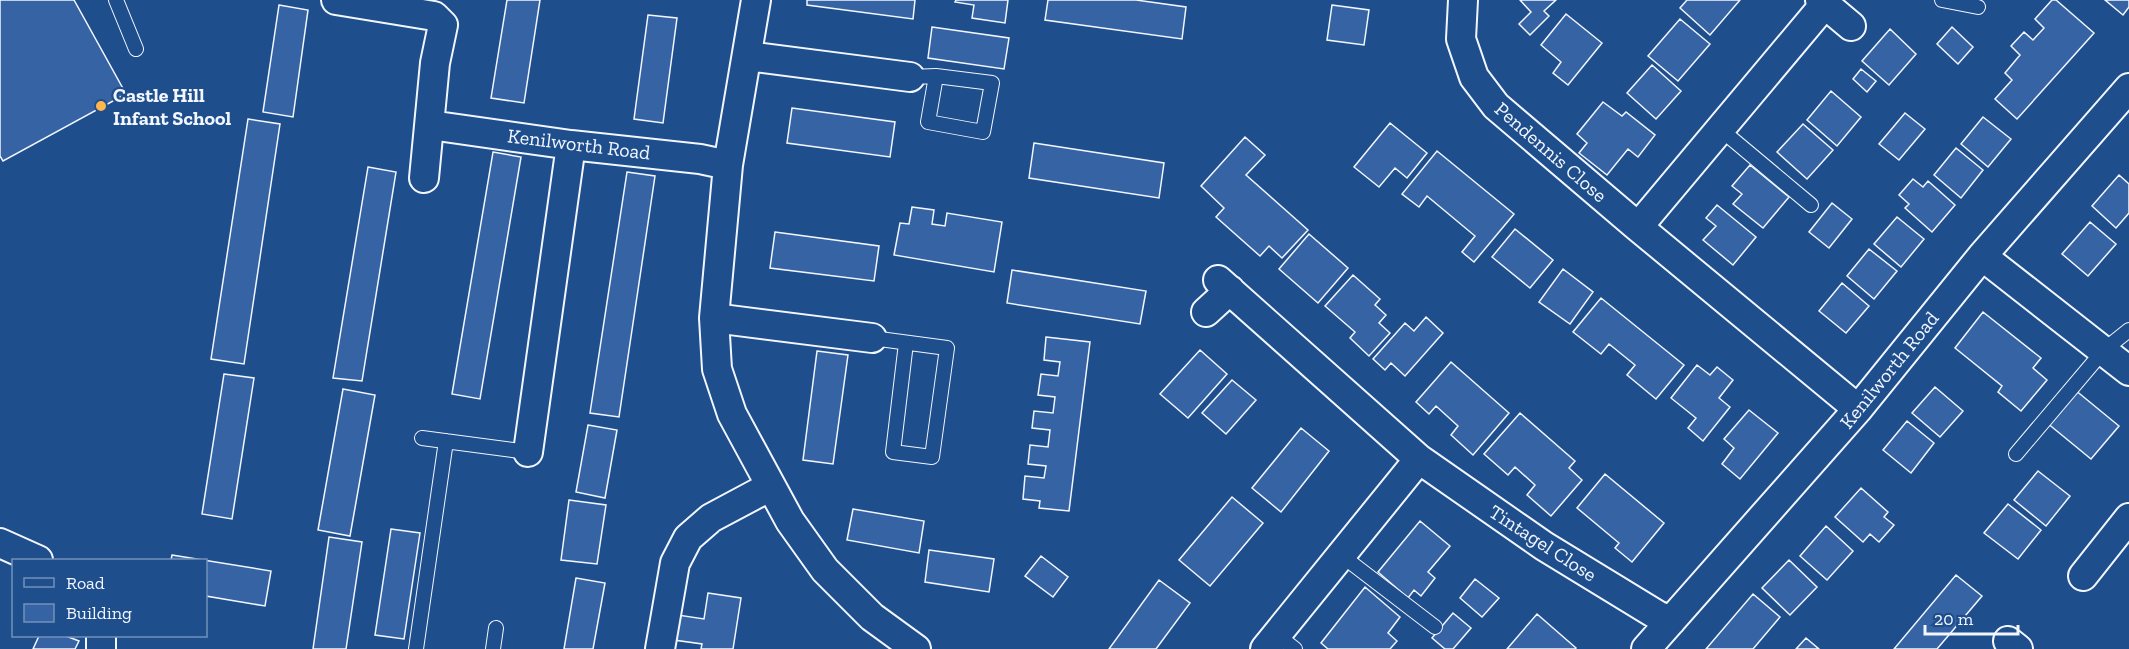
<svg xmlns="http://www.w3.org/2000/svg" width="2129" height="649" viewBox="0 0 2129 649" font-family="'Zilla Slab',serif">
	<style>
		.building { fill: #3563a3; stroke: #f2f6ff; stroke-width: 1.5 }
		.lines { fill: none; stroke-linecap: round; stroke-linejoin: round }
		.service-casing { stroke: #f2f6ff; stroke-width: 16 }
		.minor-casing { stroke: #f2f6ff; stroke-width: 32 }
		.service { stroke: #1f4e8c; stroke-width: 14 }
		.minor { stroke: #1f4e8c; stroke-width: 28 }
		.poi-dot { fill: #ffb74d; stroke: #1f4e8c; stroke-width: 2 }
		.labels { text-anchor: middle; stroke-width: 4.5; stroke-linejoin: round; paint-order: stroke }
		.poi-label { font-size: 20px; font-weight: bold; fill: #f2f6ff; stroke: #1f4e8c; text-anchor: start }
		.street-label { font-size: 20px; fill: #f2f6ff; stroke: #1f4e8c }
	</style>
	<rect width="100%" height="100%" fill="#1f4e8c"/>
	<path class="building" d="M0,0H74L126,94L3,161L0,156Z
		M507,0H540L524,103L491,98Z
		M807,0H915L913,19L807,5Z
		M956,0H1008L1005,23L972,18L974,5L955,2Z
		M1048,0H1136L1186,7L1182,39L1045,20Z
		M1520,0H1556L1544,11L1549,16L1530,35L1519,24L1531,12Z
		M1687,0H1740L1710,35L1680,8Z
		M2052,0H2056L2094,33L2017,119L1995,99L2012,80L2005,73L2020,55L2011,46L2024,32L2033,40L2044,28L2035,19Z
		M2105,0H2129V7L2123,15Z
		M279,5L308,10L293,117L263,112Z
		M1332,5L1369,10L1364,45L1327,40Z
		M1566,14L1602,43L1568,85L1553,73L1561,62L1541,45Z
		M648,15L677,18L663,123L634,119Z
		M1680,19L1710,44L1678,81L1648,56Z
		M932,27L1009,38L1004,69L928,58Z
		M1952,27L1973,47L1958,64L1937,44Z
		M1890,29L1916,54L1889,85L1862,61Z
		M1652,65L1681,91L1656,119L1627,93Z
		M1861,69L1876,81L1867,92L1853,79Z
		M1831,91L1861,117L1837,146L1807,120Z
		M1603,102L1622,116L1626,112L1655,135L1638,157L1628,149L1607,175L1579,153L1587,143L1577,134Z
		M792,108L895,122L890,157L787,143Z
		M1905,113L1925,129L1899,160L1879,144Z
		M1983,117L2011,139L1988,167L1961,144Z
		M248,119L280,124L244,364L211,359Z
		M1390,123L1427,153L1407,178L1395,168L1379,187L1354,167Z
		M1803,124L1833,150L1807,179L1777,152Z
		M1245,137L1265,155L1246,175L1308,230L1282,258L1269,246L1260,256L1216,217L1224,208L1201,186Z
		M1034,143L1164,163L1159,198L1029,178Z
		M1956,148L1983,170L1961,198L1934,175Z
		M1437,151L1514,214L1474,262L1462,252L1475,236L1427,196L1419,207L1402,194Z
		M493,152L521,157L480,399L452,394Z
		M1750,165L1789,197L1763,228L1733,204L1742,194L1732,186Z
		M368,167L396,172L362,381L333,378Z
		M627,172L655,176L619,417L590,413Z
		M2119,175L2129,184V213L2116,228L2092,206Z
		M1913,179L1923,187L1928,181L1955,205L1932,232L1905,208L1909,204L1899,195Z
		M1832,203L1852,219L1829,248L1809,232Z
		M1717,205L1756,237L1733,265L1703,240L1716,226L1706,218Z
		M912,207L934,210L932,224L945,226L947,213L1002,222L994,272L894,255L900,223L909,224Z
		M1897,217L1924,239L1901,267L1874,244Z
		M2090,222L2116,244L2088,276L2062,254Z
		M1515,229L1553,260L1530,288L1492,257Z
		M775,232L879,246L874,281L770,268Z
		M1309,234L1348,268L1318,303L1279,269Z
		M1869,249L1897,271L1874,299L1847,276Z
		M1563,269L1593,292L1570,324L1539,302Z
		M1012,270L1146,291L1140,324L1007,303Z
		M1353,275L1380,299L1375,305L1386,315L1379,323L1390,333L1369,356L1350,338L1355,332L1325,306Z
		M1842,283L1869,306L1846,333L1819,311Z
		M1601,298L1684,365L1656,399L1627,375L1635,365L1609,344L1601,354L1573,332Z
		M1983,312L2041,358L2033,368L2047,380L2021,411L1998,392L2002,386L1955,348Z
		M1426,317L1443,333L1405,376L1391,363L1385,370L1373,359L1405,323L1414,331Z
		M1046,337L1090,342L1069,511L1039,508L1040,501L1023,499L1025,476L1044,478L1046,466L1028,464L1030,445L1048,447L1050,430L1032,428L1034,411L1053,413L1055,397L1038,395L1041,374L1058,376L1060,362L1044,360Z
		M1200,350L1227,374L1188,418L1160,394Z
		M817,351L848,355L833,464L803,460Z
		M1451,362L1509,413L1473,455L1451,435L1458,426L1436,406L1429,414L1416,402Z
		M1697,365L1710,375L1717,367L1733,380L1719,398L1730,407L1703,441L1688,428L1696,418L1671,398Z
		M224,374L254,378L232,519L202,514Z
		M1232,380L1256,400L1226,434L1202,413Z
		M2069,385L2119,426L2091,459L2041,418Z
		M1935,387L1963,411L1940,437L1912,413Z
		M343,389L375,395L350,536L318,530Z
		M1749,410L1778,433L1740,479L1722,464L1734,448L1724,439Z
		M1520,413L1575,461L1569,468L1582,480L1551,516L1527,495L1535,485L1515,467L1508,475L1484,454Z
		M1907,421L1934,443L1911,473L1883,450Z
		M588,425L617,430L605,498L576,492Z
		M1301,428L1329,451L1281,512L1252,488Z
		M2038,471L2070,496L2046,526L2014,500Z
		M1605,474L1664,523L1632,562L1615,548L1619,543L1577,508Z
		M1861,488L1888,512L1884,517L1894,525L1879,542L1870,534L1863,542L1835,517Z
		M1232,497L1263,523L1210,586L1179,560Z
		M569,500L606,505L597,564L561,560Z
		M2008,504L2041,530L2018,559L1984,533Z
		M853,509L924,521L919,553L847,540Z
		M1420,521L1450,546L1428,572L1435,578L1421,596L1414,590L1408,598L1378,572Z
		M1826,526L1853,551L1827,580L1800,556Z
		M391,529L420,533L404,639L375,635Z
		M329,537L362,542L346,649H313Z
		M929,550L994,559L989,592L925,582Z
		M172,555L271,571L265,606L206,596V560H171Z
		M1041,556L1068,577L1053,597L1025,576Z
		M1789,560L1817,587L1790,615L1762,588Z
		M1956,575L1982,596L1937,649H1894Z
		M576,578L605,583L593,649H564Z
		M1475,579L1499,598L1482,617L1460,598Z
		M1159,580L1190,603L1156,649H1109Z
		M1365,587L1400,617L1388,633L1397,641L1390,649H1328L1321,643Z
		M708,593L741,598L733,649H701L702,644L674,640L678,615L704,619Z
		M1753,594L1780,617L1753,649H1706Z
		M1453,613L1471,628L1453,649H1445L1432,638Z
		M1537,614L1576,648L1575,649H1507Z
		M39,636H66L79,641L75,649H33Z
		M1806,638L1819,649H1796Z"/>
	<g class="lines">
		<g class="service-casing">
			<path id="service" d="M116,0L136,49
				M1942,0L1978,7
				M910,77L936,76L992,83L983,132L928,122L936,76
				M1719,128L1811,205
				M872,338L947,348L932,457L893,452L906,343
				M422,438L528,452
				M2016,454L2104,350L2129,330
				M1341,555L1435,627
				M1277,635L1295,649
				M416,649L446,441
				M493,649L496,628"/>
		</g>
		<g class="minor-casing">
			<path id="minor" d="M336,0L434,16L443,25L435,63L424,178
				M756,0L728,165L714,318L717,369L732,414L790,521L825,570L872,617L916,649
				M1463,0L1461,39L1474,77L1496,106L1638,227L1858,409
				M1820,0L1851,26
				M747,56L910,77
				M430,125L571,145L700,159L728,165
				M1638,227L1825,4
				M1982,256L2129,371
				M1218,280L1419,459L1544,546L1657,615L1671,621
				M1206,312L1230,290
				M714,318L872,338
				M528,452L571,145
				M0,543L38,560
				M2083,576L2129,518
				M2008,641L2018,649
				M101,649V636
				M660,649L675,563L688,538L711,518L771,486
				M1265,649L1419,459
				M1646,649L1858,409L1982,256L2129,88"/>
		</g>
		<use href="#service" class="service"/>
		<use href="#minor" class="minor"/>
	</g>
	<circle class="poi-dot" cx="101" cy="106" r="6"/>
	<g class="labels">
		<g class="poi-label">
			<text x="113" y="102">Castle Hill<tspan x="113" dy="23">Infant School</tspan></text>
		</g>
		<g class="street-label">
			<text transform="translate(579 144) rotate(7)" y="7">Kenilworth Road</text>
			<text transform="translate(1551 152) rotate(41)" y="7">Pendennis Close</text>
			<text transform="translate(1889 370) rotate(-51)" y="7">Kenilworth Road</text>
			<text transform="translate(1543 543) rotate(33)" y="7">Tintagel Close</text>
		</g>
	</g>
	<rect x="12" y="559" width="195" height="78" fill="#1f4e8c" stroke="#7391ba" stroke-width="1.5"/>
	<rect x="24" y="578" width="30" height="9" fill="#1f4e8c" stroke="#7391ba" stroke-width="1.5"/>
	<text x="66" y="589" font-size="18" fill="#f2f6ff">Road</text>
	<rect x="24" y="604" width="30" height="18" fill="#3563a3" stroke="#7391ba" stroke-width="1.5"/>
	<text x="66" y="619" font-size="18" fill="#f2f6ff">Building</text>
	<path d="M1925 625v9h93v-9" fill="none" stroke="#f2f6ff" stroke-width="3"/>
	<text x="1934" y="625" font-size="18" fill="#f2f6ff" stroke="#1f4e8c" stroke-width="4.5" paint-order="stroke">20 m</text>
</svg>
